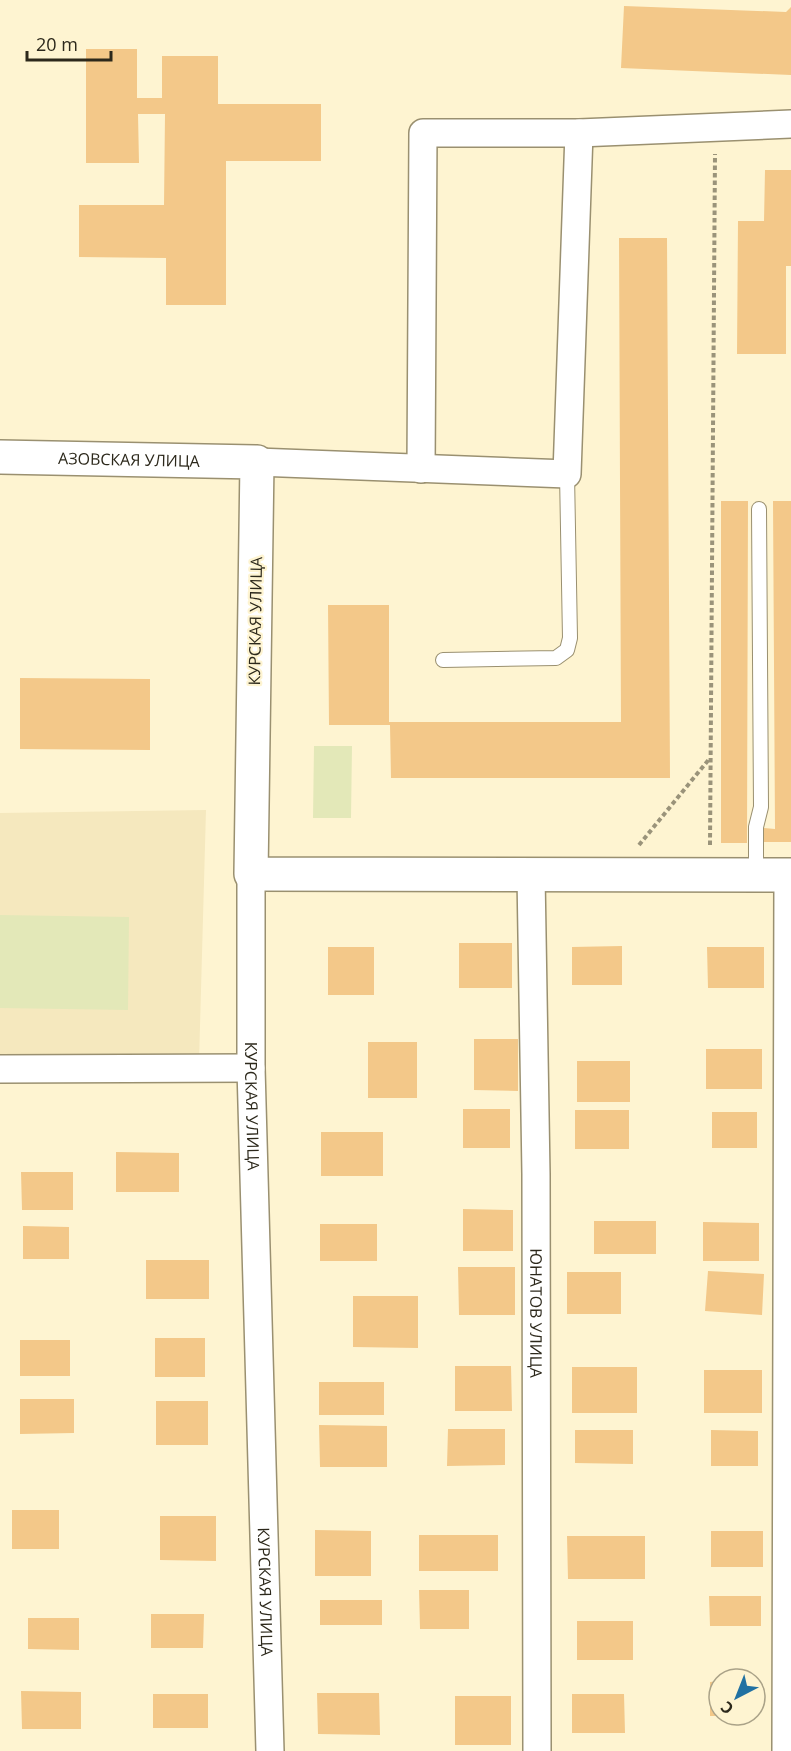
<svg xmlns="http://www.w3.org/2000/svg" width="791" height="1751" viewBox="0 0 791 1751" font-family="'Open Sans',sans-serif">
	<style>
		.built { fill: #f5e8be }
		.green { fill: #e3e8b8 }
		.building { fill: #f3c889 }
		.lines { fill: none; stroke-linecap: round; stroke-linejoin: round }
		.service-casing { stroke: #9a9070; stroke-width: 16 }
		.minor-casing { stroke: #9a9070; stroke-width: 30 }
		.tertiary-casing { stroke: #9a9070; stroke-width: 36 }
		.path { stroke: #9a937a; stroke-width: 4; stroke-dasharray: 4.5 3; stroke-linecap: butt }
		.service { stroke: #fff; stroke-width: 14 }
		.minor { stroke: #fff; stroke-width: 27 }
		.tertiary { stroke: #fff; stroke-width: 33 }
		.labels { text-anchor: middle; stroke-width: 4.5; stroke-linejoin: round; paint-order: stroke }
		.street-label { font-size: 16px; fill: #2c281b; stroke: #fef4d1 }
	</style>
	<rect width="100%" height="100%" fill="#fef4d1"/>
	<path class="built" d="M206,810L199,1062L0,1061V813Z"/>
	<path class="green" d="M314,746H352L351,818H313Z
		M0,915L129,917L128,1010L0,1008Z"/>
	<path class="building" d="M624,6L786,12L791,7V75L621,68Z
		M86,49H137V98H162V56H218V104H321V161H226V305H166V258L79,257V205H164L165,114H138L139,163H86Z
		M765,170H791V266H786V354H737L738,221H764Z
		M619,238H667L670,778H391L390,725H329L328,605H389V722H621Z
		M721,501H748L747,843H721Z
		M773,501H791V842H764V828L775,829Z
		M20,678L150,679V750L20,749Z
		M459,943H512V988H459Z
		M622,946V985H572V947Z
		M328,947H374V995H328Z
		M707,947H764V988H708Z
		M474,1039H518V1091L474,1090Z
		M368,1042H417V1098H368Z
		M706,1049H762V1089H706Z
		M577,1061H630V1102H577Z
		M463,1109H510V1148H463Z
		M575,1110H629V1149H575Z
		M712,1112H757V1148H712Z
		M321,1132H383V1176H321Z
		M116,1152L179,1153V1192H116Z
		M21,1172H73V1210H22Z
		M463,1209L513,1210V1251H463Z
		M594,1221H656V1254H594Z
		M703,1222L759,1223V1261H703Z
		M320,1224H377V1261H320Z
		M23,1226L69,1227V1259H23Z
		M146,1260H209V1299H146Z
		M458,1267H515V1315H459Z
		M708,1271L764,1274L762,1315L705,1311Z
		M567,1272H621V1314H567Z
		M353,1296H418V1348L353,1347Z
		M155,1338H205V1377H155Z
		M20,1340H70V1376H20Z
		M455,1366H511L512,1411H455Z
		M572,1367H637V1413H572Z
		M704,1370H762V1413H704Z
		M319,1382H384V1415H319Z
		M20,1399H74V1433L20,1434Z
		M156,1401H208V1445H156Z
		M319,1425L387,1426V1467H320Z
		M448,1429H505V1465L447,1466Z
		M575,1430H633V1464L575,1463Z
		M711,1430L758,1431V1466H711Z
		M12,1510H59V1549H12Z
		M160,1516H216V1561L160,1560Z
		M315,1530L371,1531V1576H315Z
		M711,1531H763V1567H711Z
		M419,1535H498V1571H419Z
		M567,1536H645V1579H568Z
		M419,1590H469V1629H420Z
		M709,1596H761V1626H710Z
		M320,1600H382V1625H320Z
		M151,1614H204L203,1648H151Z
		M28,1618H79V1650L28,1649Z
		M577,1621H633V1660H577Z
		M719,1681V1716H710V1682Z
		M21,1691L81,1692V1729H22Z
		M317,1693H379L380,1735L318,1734Z
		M153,1694H208V1728H153Z
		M572,1694H624L625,1733H572Z
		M455,1696H511V1745H455Z"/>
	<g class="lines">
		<g class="service-casing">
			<path id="service" d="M443,660L556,658L567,650L570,638L567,474
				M756,875V827L761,807L759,509"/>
		</g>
		<g class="minor-casing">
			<g id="minor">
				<path d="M257,462L567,474L579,133"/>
				<path d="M421,469L423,133H579L791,124"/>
				<path id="s1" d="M251,874V1068L270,1751"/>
				<path id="s2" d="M531,875L536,1174L537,1751"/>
				<path d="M0,1069L251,1068"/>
				<path d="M786,1751L788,875"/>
			</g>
		</g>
		<g class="tertiary-casing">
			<g id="tertiary">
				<path id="s3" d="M0,457L257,462L251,874L791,875"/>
			</g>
		</g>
		<path class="path" d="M639,845L710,758
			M710,845L715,154"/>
		<use href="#service" class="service"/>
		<use href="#minor" class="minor"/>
		<use href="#tertiary" class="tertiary"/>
	</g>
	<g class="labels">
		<g class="street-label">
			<text dy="6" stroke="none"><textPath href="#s3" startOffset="129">АЗОВСКАЯ УЛИЦА</textPath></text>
			<text transform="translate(255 621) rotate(-89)" y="6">КУРСКАЯ УЛИЦА</text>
			<text dy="6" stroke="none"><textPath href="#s1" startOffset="232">КУРСКАЯ УЛИЦА</textPath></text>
			<text dy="6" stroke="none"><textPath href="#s2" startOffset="438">ЮНАТОВ УЛИЦА</textPath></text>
			<text dy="6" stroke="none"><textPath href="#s1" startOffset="718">КУРСКАЯ УЛИЦА</textPath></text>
		</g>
	</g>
	<g transform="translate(737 1697) rotate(222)"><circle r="28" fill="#fef4d1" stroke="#aaa288" stroke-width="1.5"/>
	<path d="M0-4.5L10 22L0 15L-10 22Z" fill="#2171a2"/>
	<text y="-9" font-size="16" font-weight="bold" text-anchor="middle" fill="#2c281b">С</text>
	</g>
	<path d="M27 51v9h84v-9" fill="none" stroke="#2c281b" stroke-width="3"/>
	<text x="36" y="51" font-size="18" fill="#2c281b" stroke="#fef4d1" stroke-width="4.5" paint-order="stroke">20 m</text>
</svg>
